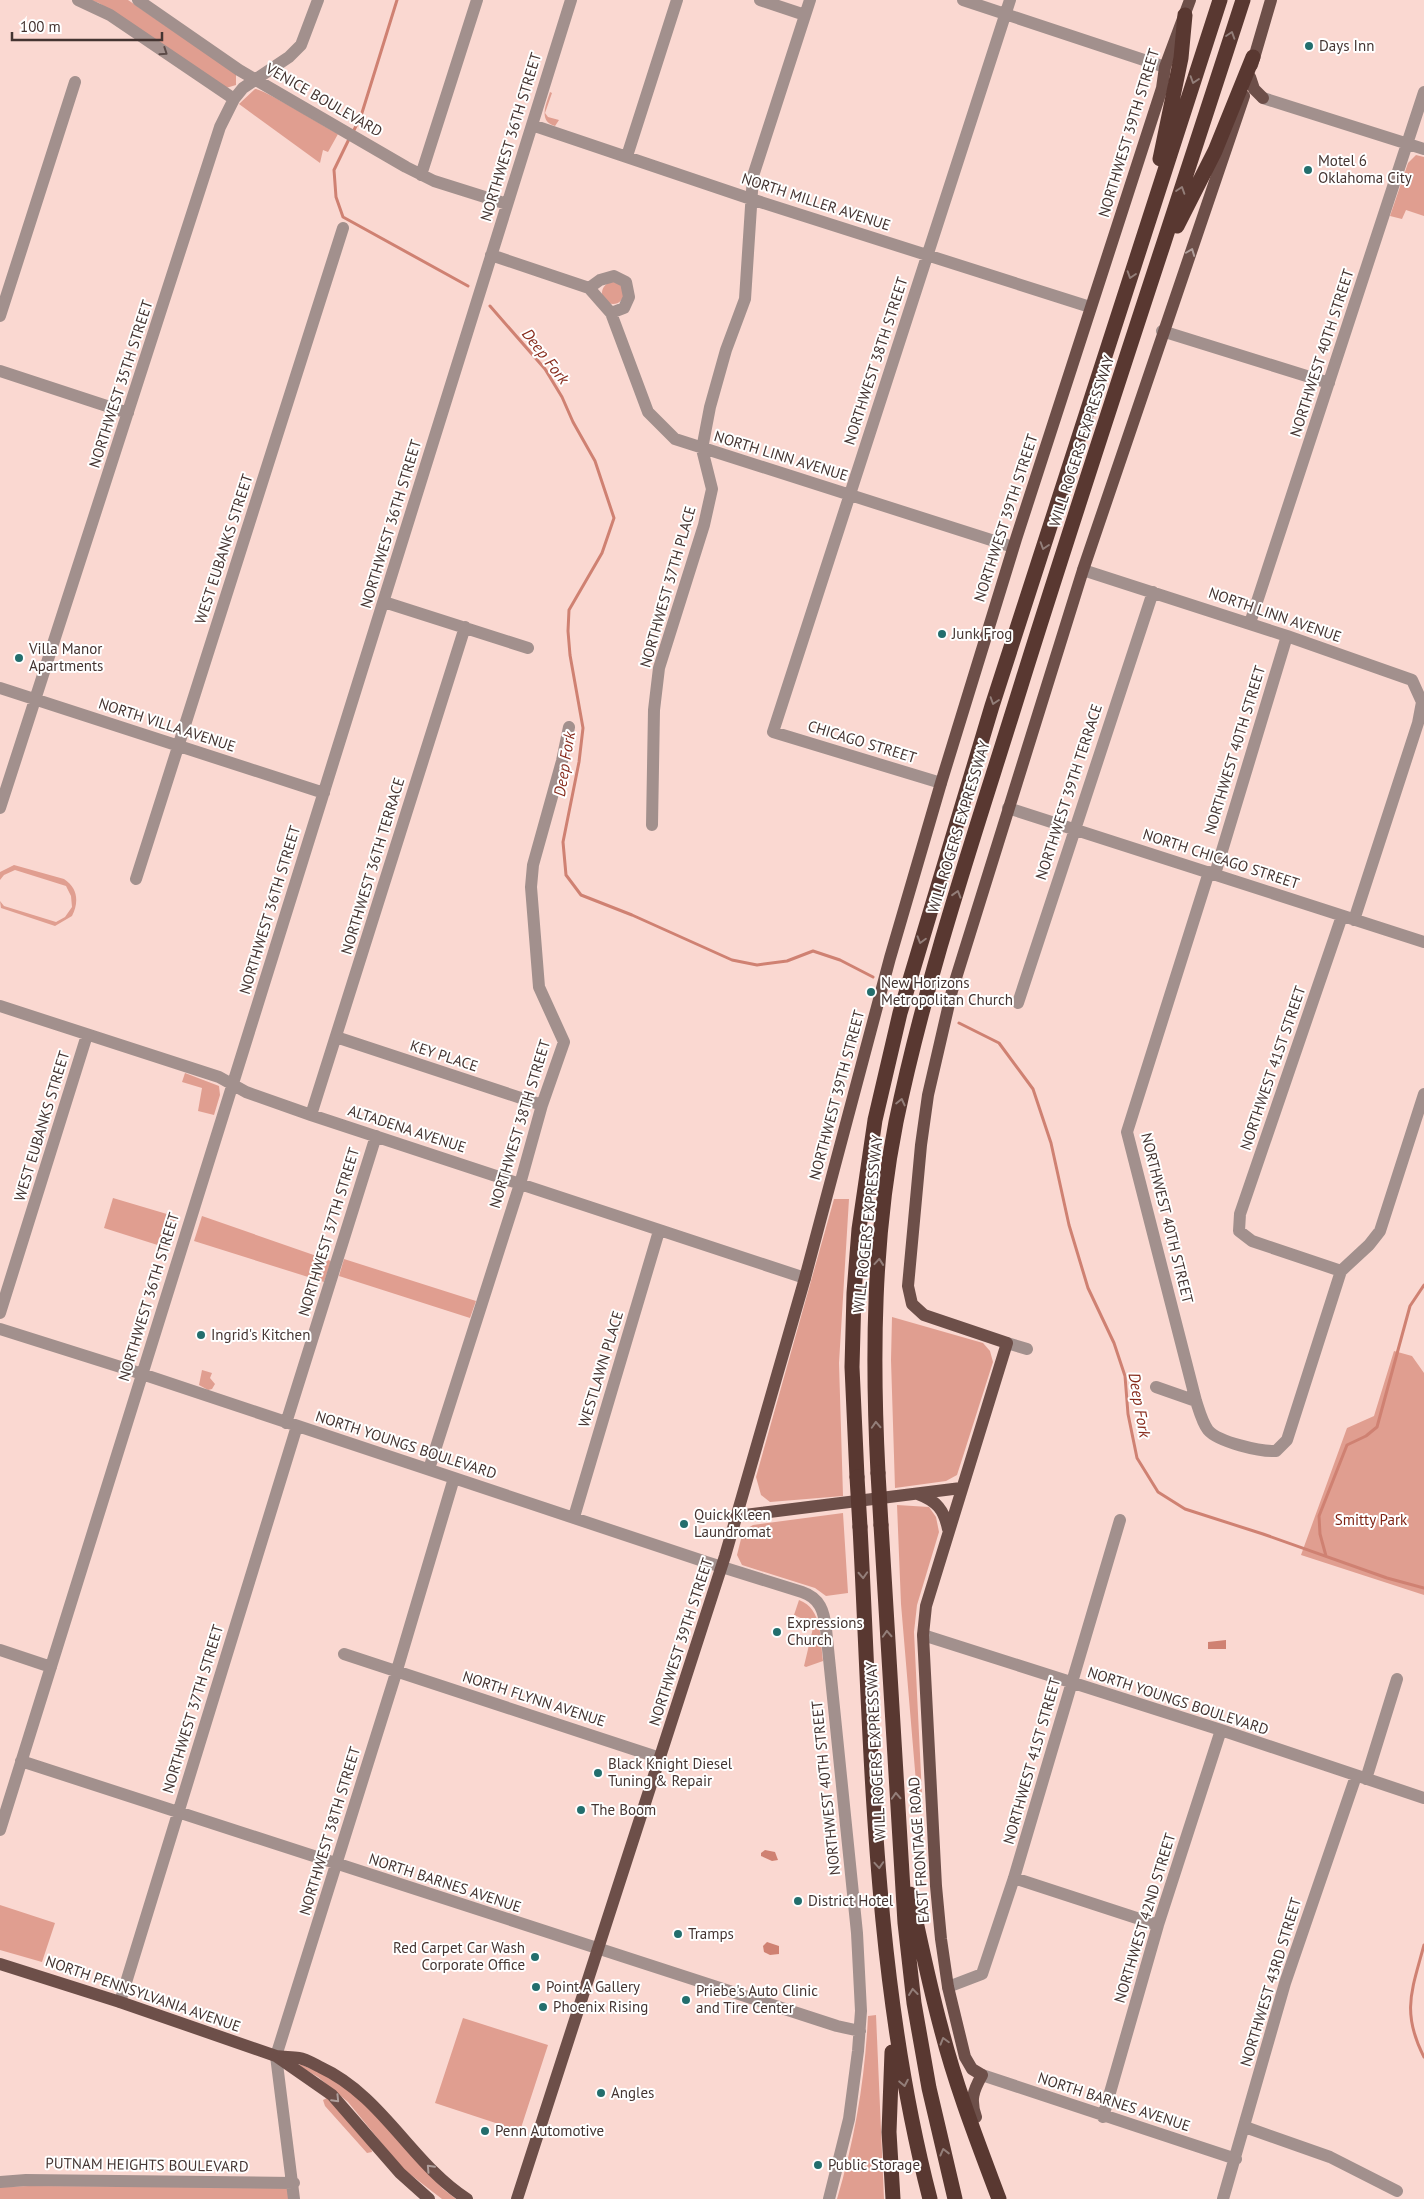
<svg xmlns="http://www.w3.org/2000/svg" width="1424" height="2199" viewBox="0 0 1424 2199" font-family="'PT Sans',sans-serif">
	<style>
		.green { fill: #e09e90 }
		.water { fill: #cf8172 }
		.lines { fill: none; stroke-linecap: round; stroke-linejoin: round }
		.stream { stroke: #cf8172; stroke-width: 3 }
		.minor { stroke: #a2908d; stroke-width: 12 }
		.major { stroke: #6d4f49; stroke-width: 12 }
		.highway { stroke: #593831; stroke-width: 15 }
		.highway-bridge { stroke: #593831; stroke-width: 15 }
		.oneway { stroke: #937e79 }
		.oneway2 { stroke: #5c4b48 }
		.oneway3 { stroke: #af9e9b }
		.poi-dot { fill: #236e6d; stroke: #fff; stroke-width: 2 }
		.labels { text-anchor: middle; stroke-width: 4; stroke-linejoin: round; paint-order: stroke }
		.poi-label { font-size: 15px; fill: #443431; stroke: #fff; text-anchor: start }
		.street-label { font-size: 15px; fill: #443431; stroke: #fff }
		.park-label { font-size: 15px; fill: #7d2112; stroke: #fff }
		.water-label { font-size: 16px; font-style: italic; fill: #882c1d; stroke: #fff }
	</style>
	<rect width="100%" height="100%" fill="#fad8d1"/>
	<path class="green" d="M90,0H128L236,74V85L226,88L99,3Z
		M255,89C262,88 325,127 338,134L328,152L323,150L320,163L239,104Z
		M550,92L552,93L545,113L548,117L559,120L555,126C538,121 546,105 550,92Z
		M1416,155L1424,157V216L1406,210L1402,219L1390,216L1408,163Z
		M602 293a11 11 0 1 1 22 0a11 11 0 1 1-22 0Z
		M14,865L64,879C78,888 79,902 72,916L55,926L1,908L0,901L4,906L56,922L65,917L72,907L71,896L66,886L15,870L4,875L0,880V872Z
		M185,1073L219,1086L220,1095L214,1115L198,1111L202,1088L182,1082Z
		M113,1198L177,1217L167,1248L104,1228Z
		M834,1199H849L839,1363L843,1496L770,1502L761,1495L756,1477Z
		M202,1216L331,1261L324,1282L194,1241Z
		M344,1259L476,1301L470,1318L339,1276Z
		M892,1317L983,1343L990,1351L993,1362L957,1475L946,1481L895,1488L891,1360Z
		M1394,1351L1412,1356L1424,1373V1595L1301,1555L1347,1428L1374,1416Z
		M202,1370L212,1373L210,1378L215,1384L212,1389L208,1390L199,1385Z
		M897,1505L929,1507L936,1517L939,1532L917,1605L914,1632L922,1795L917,1794L901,1604Z
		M843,1513L848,1593L826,1596L815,1588L742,1565L737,1555L743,1531L753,1525Z
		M799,1600C823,1609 820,1639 823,1661L806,1667L804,1666L814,1624L794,1615Z
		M0,1905L55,1923L42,1962L0,1950Z
		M876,2015L884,2199H837C855,2139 865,2079 868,2016Z
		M463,2018L548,2045L520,2131L435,2103Z
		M300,2064L329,2077L363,2101L443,2189L456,2199H442L402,2168L348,2102L318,2077L299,2066Z
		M327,2098L371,2147L372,2152L367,2153L325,2106L323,2100Z
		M29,2186L284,2187L289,2190L292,2199H0V2187Z"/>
	<path class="water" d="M1226,1640V1649H1208V1642Z
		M765,1850L775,1852L778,1860L772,1861L761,1856V1853Z
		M767,1942L779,1946V1954L770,1955L764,1952L763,1946Z"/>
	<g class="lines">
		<path class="stream" d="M353,132L361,116L397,0
			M350,137L334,170L336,197L343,217L468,286
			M490,306L545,369L562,397L573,422L595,461L614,518L602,553L569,610L568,631L570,655L583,728L579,762L563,842L566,875L581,895L632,915L732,960L757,965L787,961L813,951L840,960L873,977
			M959,1023L999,1043L1033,1089L1051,1143L1069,1225L1088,1288L1114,1343L1125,1376L1128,1414L1137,1458L1158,1492L1185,1509L1263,1534L1387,1578L1424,1588
			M1326,1556L1320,1534L1319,1516L1347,1445L1366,1436L1377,1427L1410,1306L1424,1285
			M1424,1945C1412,1990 1401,2012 1424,2057"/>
		<path class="minor" d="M78,0L110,15L234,99
			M138,0L239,70L406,167L434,181L507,204
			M760,0L805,15
			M963,0L1165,67
			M1263,98L1424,149
			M532,125L751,199L1090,307
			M627,156L677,0
			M421,175L477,0
			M491,255L589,288L611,313L648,412L675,439L1013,547
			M589,288L600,280L614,276L626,282L629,297L624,308L611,313
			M0,316L75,82
			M1162,331L1329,383
			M0,371L128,413
			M1083,570L1287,636L1412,680L1422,702L1418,723L1354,920
			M384,602L528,648
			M1250,623L1424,92
			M0,688L324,793
			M941,783L773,732L1010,0
			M0,808L220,127L234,99L243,88L289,57L301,45L318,0
			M1008,808L1424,942
			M652,825L654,710L659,668L704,525L712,489L702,449L710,407L726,350L745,299L753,176L810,0
			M1209,872L1127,1132L1196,1401C1199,1410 1202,1422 1208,1430C1218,1442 1261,1452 1276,1451L1287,1440L1341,1271L1369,1245L1380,1231L1424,1094
			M1215,874L1287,636
			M136,879L343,228
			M1018,1003L1153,592
			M0,1006L219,1077L246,1092L311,1115L805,1278
			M336,1037L542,1105
			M311,1115L465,627
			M1341,1271L1252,1241L1239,1231L1240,1214L1342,916
			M0,1313L87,1035
			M0,1329L130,1370L706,1562L802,1592C820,1598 824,1611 826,1629L857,1933L861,2011L858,2051L849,2119L829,2199
			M1007,1343L1027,1349
			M1156,1387L1196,1401
			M286,1423L376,1136
			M429,1469L520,1184L542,1105L564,1042L539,987L531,887L533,865L562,761L569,727
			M574,1517L659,1231
			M923,1635L1221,1730L1424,1798
			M0,1650L51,1667
			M344,1654L660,1758
			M21,1761L837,2026L860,2031
			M1366,1779L1397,1679
			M0,1830L571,0
			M1014,1878L1158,1925
			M948,1987L982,1974L1014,1878L1120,1520
			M120,2002L297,1426
			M982,2075L1236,2159
			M1103,2117L1158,1925L1221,1730
			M1245,2127L1330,2157L1397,2191
			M0,2182L26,2180L294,2183
			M294,2199L276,2056L397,1670L454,1478
			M1223,2199L1285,1983L1356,1776"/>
		<path class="major" d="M1252,65L1271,0
			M1250,77L1254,89L1263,98
			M918,1494C937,1501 944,1510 948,1529
			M737,1516L961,1488
			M0,1964L120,2002L276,2056C284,2057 292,2057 299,2058C306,2059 314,2064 320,2067C383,2096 411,2163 467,2199
			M276,2056L332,2095L400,2173L429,2199
			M976,2117C970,2100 973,2091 982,2075L972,2069L965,2057L948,1987L941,1939L936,1886L923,1635L926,1606L1007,1343L924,1315L912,1304L908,1286L921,1145L928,1095L952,991L1083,570L1244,96
			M517,2199L725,1556L805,1278L890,958L941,783L1016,539L1162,88L1165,67L1190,0"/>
		<path class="highway" d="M1160,159L1181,58L1185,15
			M1177,226L1215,151L1253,57
			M878,1473C872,1356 873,1238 896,1122C927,972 978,825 1023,679C1094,452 1170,226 1243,0
			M857,1477L852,1367L854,1293L859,1229L875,1120L900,1013L992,706L1220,0
			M881,1525L905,1923L914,2003L929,2088L955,2199
			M860,1527C872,1752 873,1980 930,2199
			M910,1894C920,1939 929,1984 941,2028C956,2087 978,2143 999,2199
			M892,2052L889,2132L893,2199"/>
		<path class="highway-bridge" d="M878,1473L881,1525
			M857,1477L860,1527"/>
	</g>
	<defs><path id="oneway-chevron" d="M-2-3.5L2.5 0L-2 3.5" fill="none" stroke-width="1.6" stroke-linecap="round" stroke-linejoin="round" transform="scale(1.25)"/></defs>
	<g class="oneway">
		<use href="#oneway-chevron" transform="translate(1231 35) rotate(-72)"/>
		<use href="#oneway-chevron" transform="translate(1194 80) rotate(108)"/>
		<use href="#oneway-chevron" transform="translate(1181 190) rotate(-72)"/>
		<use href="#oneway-chevron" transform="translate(1131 275) rotate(108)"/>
		<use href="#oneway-chevron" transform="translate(1044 546) rotate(108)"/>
		<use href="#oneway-chevron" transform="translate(994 701) rotate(108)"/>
		<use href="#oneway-chevron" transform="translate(957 894) rotate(-73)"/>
		<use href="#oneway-chevron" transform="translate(921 940) rotate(106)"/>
		<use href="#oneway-chevron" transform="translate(901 1102) rotate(-77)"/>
		<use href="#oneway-chevron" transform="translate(879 1262) rotate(-85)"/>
		<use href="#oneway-chevron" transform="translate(876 1425) rotate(-93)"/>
		<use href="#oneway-chevron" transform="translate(863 1575) rotate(87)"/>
		<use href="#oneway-chevron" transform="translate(887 1634) rotate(-93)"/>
		<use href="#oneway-chevron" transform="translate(896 1796) rotate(-93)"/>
		<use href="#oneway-chevron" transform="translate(879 1865) rotate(86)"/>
		<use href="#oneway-chevron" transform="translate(913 1992) rotate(-97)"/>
		<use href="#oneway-chevron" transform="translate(944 2041) rotate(-106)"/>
		<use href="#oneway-chevron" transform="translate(904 2083) rotate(79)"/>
		<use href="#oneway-chevron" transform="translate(944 2152) rotate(-104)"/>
	</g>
	<use class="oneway2" href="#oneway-chevron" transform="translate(164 52) rotate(34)"/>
	<g class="oneway3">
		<use href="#oneway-chevron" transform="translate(1191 252) rotate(-69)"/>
		<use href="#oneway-chevron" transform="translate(336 2099) rotate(46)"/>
		<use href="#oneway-chevron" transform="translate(430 2168) rotate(-133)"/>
	</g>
	<g class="poi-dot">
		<circle cx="1309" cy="46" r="5"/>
		<circle cx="1308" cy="170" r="5"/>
		<circle cx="942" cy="634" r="5"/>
		<circle cx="19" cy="658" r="5"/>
		<circle cx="871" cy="992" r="5"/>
		<circle cx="201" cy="1335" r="5"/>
		<circle cx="684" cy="1524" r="5"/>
		<circle cx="777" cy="1632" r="5"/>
		<circle cx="598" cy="1773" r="5"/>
		<circle cx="581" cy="1810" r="5"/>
		<circle cx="798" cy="1901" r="5"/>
		<circle cx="678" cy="1934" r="5"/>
		<circle cx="535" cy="1957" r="5"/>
		<circle cx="536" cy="1987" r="5"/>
		<circle cx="686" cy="2000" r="5"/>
		<circle cx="543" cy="2007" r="5"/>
		<circle cx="601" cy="2093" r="5"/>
		<circle cx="485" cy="2131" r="5"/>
		<circle cx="818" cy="2165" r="5"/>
	</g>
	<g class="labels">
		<g class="poi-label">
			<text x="1319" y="51">Days Inn</text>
			<text x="1318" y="166">Motel 6<tspan x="1318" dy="17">Oklahoma City</tspan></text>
			<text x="952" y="639">Junk Frog</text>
			<text x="29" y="654">Villa Manor<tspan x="29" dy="17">Apartments</tspan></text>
			<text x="881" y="988">New Horizons<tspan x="881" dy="17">Metropolitan Church</tspan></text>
			<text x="211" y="1340">Ingrid's Kitchen</text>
			<text x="694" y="1520">Quick Kleen<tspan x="694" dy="17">Laundromat</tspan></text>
			<text x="787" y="1628">Expressions<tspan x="787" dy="17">Church</tspan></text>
			<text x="608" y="1769">Black Knight Diesel<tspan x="608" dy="17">Tuning &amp; Repair</tspan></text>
			<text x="591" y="1815">The Boom</text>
			<text x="808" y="1906">District Hotel</text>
			<text x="688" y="1939">Tramps</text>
			<text x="525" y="1953" text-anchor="end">Red Carpet Car Wash<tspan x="525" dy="17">Corporate Office</tspan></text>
			<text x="546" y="1992">Point A Gallery</text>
			<text x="696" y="1996">Priebe's Auto Clinic<tspan x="696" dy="17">and Tire Center</tspan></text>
			<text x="553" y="2012">Phoenix Rising</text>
			<text x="611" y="2098">Angles</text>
			<text x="495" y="2136">Penn Automotive</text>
			<text x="828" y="2170">Public Storage</text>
		</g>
		<g class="street-label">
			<text transform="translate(324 100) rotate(30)" y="5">VENICE BOULEVARD</text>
			<text transform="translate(1129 133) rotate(-73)" y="5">NORTHWEST 39TH STREET</text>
			<text transform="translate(511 137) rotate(-73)" y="5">NORTHWEST 36TH STREET</text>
			<text transform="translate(816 202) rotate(18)" y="5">NORTH MILLER AVENUE</text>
			<text transform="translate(1322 353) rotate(-72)" y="5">NORTHWEST 40TH STREET</text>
			<text transform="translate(876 361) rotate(-72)" y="5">NORTHWEST 38TH STREET</text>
			<text transform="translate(121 384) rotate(-72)" y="5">NORTHWEST 35TH STREET</text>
			<text transform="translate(1082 441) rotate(-72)" y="5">WILL ROGERS EXPRESSWAY</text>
			<text transform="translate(781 456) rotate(17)" y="5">NORTH LINN AVENUE</text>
			<text transform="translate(1006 518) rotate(-72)" y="5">NORTHWEST 39TH STREET</text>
			<text transform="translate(391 524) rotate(-73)" y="5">NORTHWEST 36TH STREET</text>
			<text transform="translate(224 549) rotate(-72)" y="5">WEST EUBANKS STREET</text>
			<text transform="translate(668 587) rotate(-74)" y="5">NORTHWEST 37TH PLACE</text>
			<text transform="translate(1275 615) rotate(19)" y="5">NORTH LINN AVENUE</text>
			<text transform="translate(167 725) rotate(18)" y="5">NORTH VILLA AVENUE</text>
			<text transform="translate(862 742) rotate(17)" y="5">CHICAGO STREET</text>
			<text transform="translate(1235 750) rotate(-73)" y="5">NORTHWEST 40TH STREET</text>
			<text transform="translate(1069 792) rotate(-72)" y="5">NORTHWEST 39TH TERRACE</text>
			<text transform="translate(959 827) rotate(-73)" y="5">WILL ROGERS EXPRESSWAY</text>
			<text transform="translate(1221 859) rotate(18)" y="5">NORTH CHICAGO STREET</text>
			<text transform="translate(373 866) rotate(-73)" y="5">NORTHWEST 36TH TERRACE</text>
			<text transform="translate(270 910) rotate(-73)" y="5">NORTHWEST 36TH STREET</text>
			<text transform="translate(444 1056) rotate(18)" y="5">KEY PLACE</text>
			<text transform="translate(1273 1068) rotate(-71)" y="5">NORTHWEST 41ST STREET</text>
			<text transform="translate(837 1095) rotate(-75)" y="5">NORTHWEST 39TH STREET</text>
			<text transform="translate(520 1124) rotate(-73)" y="5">NORTHWEST 38TH STREET</text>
			<text transform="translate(42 1126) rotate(-73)" y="5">WEST EUBANKS STREET</text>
			<text transform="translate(407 1129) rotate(18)" y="5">ALTADENA AVENUE</text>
			<text transform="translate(1167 1218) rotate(76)" y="5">NORTHWEST 40TH STREET</text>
			<text transform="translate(868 1224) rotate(-84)" y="5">WILL ROGERS EXPRESSWAY</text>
			<text transform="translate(329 1232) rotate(-73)" y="5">NORTHWEST 37TH STREET</text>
			<text transform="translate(149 1297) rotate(-73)" y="5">NORTHWEST 36TH STREET</text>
			<text transform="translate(601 1369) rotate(-73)" y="5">WESTLAWN PLACE</text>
			<text transform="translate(406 1445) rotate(18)" y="5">NORTH YOUNGS BOULEVARD</text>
			<text transform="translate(681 1642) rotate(-72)" y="5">NORTHWEST 39TH STREET</text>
			<text transform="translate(534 1699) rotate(18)" y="5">NORTH FLYNN AVENUE</text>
			<text transform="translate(1178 1701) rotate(18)" y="5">NORTH YOUNGS BOULEVARD</text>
			<text transform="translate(193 1709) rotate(-73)" y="5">NORTHWEST 37TH STREET</text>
			<text transform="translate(876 1751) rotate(-93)" y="5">WILL ROGERS EXPRESSWAY</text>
			<text transform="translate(1032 1761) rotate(-74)" y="5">NORTHWEST 41ST STREET</text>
			<text transform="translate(826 1788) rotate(-96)" y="5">NORTHWEST 40TH STREET</text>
			<text transform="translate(330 1831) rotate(-73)" y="5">NORTHWEST 38TH STREET</text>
			<text transform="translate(919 1850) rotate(-94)" y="5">EAST FRONTAGE ROAD</text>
			<text transform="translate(445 1883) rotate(18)" y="5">NORTH BARNES AVENUE</text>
			<text transform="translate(1145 1918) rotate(-73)" y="5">NORTHWEST 42ND STREET</text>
			<text transform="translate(1271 1982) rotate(-73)" y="5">NORTHWEST 43RD STREET</text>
			<text transform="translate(143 1994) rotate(19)" y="5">NORTH PENNSYLVANIA AVENUE</text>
			<text transform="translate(1114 2102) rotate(18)" y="5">NORTH BARNES AVENUE</text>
			<text transform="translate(147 2165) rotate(1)" y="5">PUTNAM HEIGHTS BOULEVARD</text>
		</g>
		<g class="park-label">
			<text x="1371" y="1525">Smitty Park</text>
		</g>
		<g class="water-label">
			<text transform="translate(546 356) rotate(52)" y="6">Deep Fork</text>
			<text transform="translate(564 764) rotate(-81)" y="6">Deep Fork</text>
			<text transform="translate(1140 1405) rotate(80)" y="6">Deep Fork</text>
		</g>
	</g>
	<path d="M12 32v8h150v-8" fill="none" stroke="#443431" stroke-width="2.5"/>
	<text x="20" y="32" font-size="15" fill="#443431" stroke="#ffffff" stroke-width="4" paint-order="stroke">100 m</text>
</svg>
